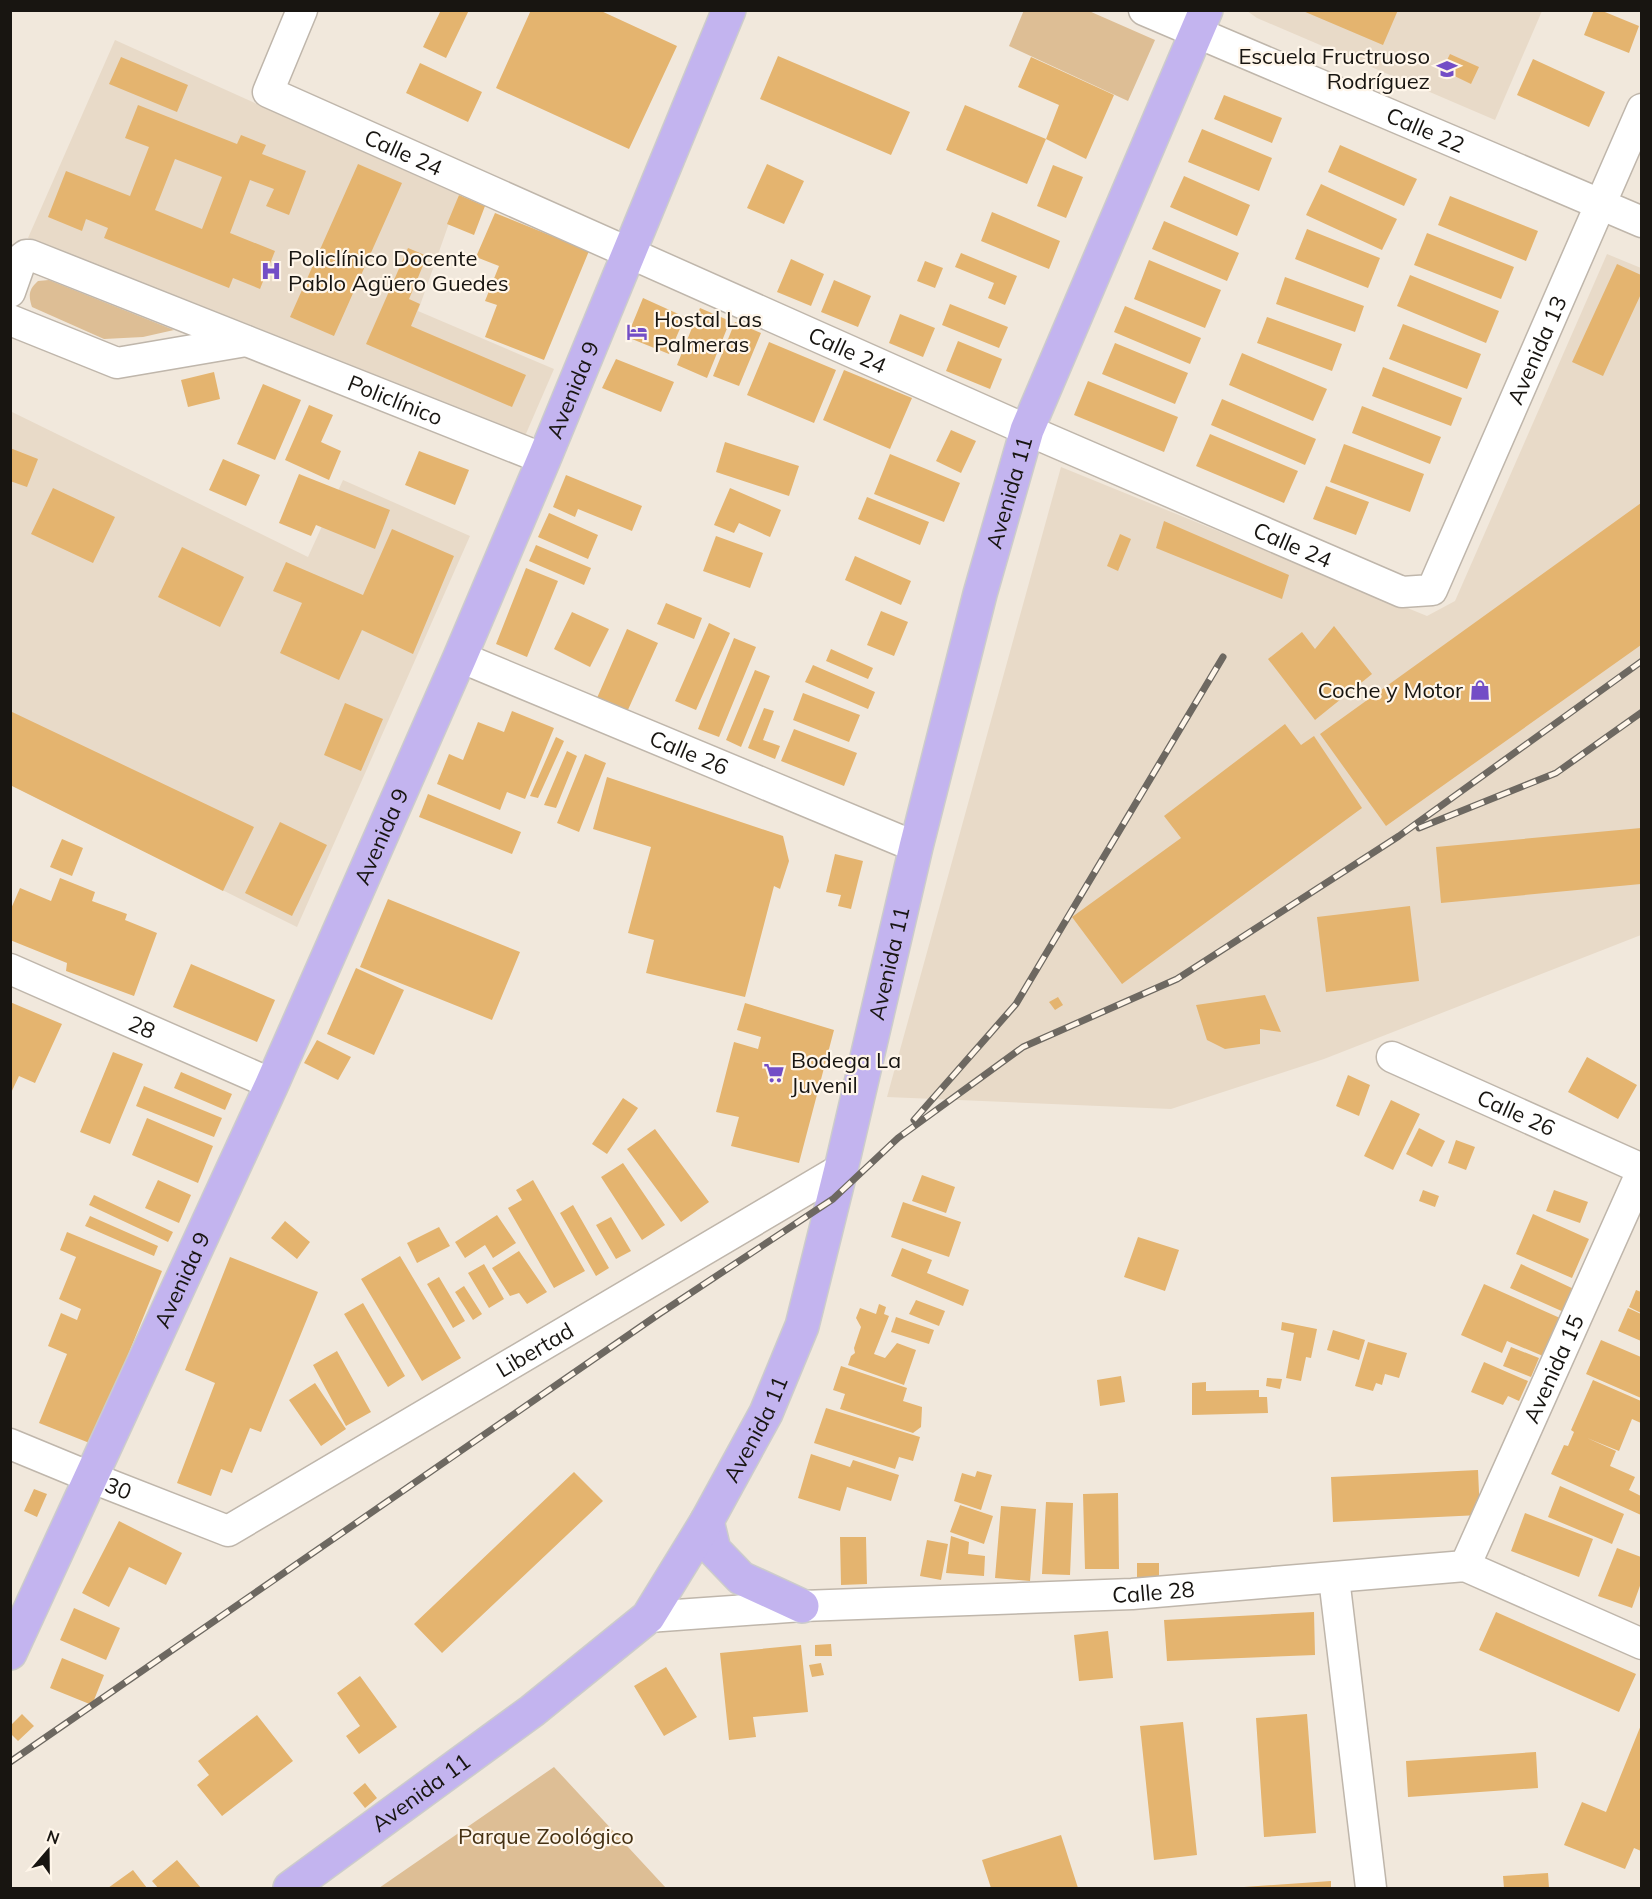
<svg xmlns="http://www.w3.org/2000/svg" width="1652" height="1899" viewBox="0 0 1652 1899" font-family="Mulish,sans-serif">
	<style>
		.built { fill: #e8dac8 }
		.green { fill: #ddbe95 }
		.building { fill: #e4b46f; fill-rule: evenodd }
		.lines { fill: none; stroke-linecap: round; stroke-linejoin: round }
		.minor-casing { stroke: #bfb6ab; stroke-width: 33 }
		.major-casing { stroke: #cccccb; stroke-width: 36 }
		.minor { stroke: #fff; stroke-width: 30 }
		.major { stroke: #c3b4ef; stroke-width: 33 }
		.rail-casing { stroke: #6d6861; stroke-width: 7 }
		.rail { stroke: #fff6ea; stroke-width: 4.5; stroke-dasharray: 14; stroke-linecap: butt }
		.labels { text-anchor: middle; stroke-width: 4.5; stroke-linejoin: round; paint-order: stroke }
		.poi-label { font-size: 22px; fill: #181511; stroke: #fff6ea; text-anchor: start }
		.street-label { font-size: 22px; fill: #181511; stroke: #fff6ea }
		.park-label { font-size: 22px; fill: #453113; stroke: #fff6ea }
	</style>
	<rect width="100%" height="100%" fill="#f1e8dc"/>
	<path class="built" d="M1247,11H1542L1495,120L1257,18Z
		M115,40L459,195L418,311L554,369L525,436L28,238Z
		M1607,254L1641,268V935L1324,1059L1171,1109L887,1097L1061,467L1427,616L1455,601Z
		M10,411L308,557L343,480L470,536L297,927L11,785Z"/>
	<path class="green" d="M1024,10L1089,11L1155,40L1128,101L1009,46Z
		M49,280L174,330L143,337L104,339L32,307C28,295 29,289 38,281Z
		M554,1767L666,1888H379Z"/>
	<path class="building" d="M441,10H469L446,58L423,47Z
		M531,10H599L677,46L629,149L496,88Z
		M1398,10L1383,45L1303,11V10Z
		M1594,10H1600L1639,26L1629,53L1584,35Z
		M1450,54L1479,67L1471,84L1442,70Z
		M778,56L910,112L891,155L760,99Z
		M121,57L188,85L177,112L109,84Z
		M1031,57L1114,95L1086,159L1046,139L1027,184L946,150L965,105L1046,139L1059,105L1018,87Z
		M1533,59L1605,92L1589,127L1517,95Z
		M420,63L482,92L468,122L406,93Z
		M1224,95L1282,118L1272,143L1214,119Z
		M138,105L237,144L241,135L266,145L262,154L306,171L289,215L266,206L274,189L250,180L230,233L275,251L260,289L233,278L229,288L104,238L108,228L86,219L82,231L48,217L66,171L130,196L149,147L125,138ZM175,159L222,177L202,229L155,210Z
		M1202,129L1272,158L1259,191L1188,162Z
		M1340,145L1417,179L1404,206L1328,172Z
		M358,164L402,183L334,336L290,317Z
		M767,164L804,181L784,224L747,208Z
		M1053,165L1083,177L1066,218L1037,206Z
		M1184,176L1250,205L1237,236L1170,207Z
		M1321,184L1397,219L1382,250L1306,215Z
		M459,195L485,206L474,235L447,224Z
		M1450,196L1538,231L1526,261L1438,225Z
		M992,212L1060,241L1049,269L981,241Z
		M495,213L589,251L544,360L485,337L497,305L485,301L499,266L476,257Z
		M1164,221L1239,253L1227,281L1152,249Z
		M1307,229L1380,258L1368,288L1295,259Z
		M1427,233L1514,267L1501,299L1414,265Z
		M408,248L427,256L409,299L420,304L411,326L526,375L512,407L366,344Z
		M961,253L1017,276L1005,305L988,298L994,283L955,267Z
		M791,259L824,274L811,306L777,292Z
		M1149,260L1221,290L1205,328L1134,299Z
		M925,261L943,268L935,288L917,281Z
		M1617,264L1641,275V294L1603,376L1572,362Z
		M1410,275L1499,311L1486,343L1397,306Z
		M1285,277L1364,306L1355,332L1276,304Z
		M834,280L871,296L858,327L821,312Z
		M643,298L685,317L669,354L627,337Z
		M950,304L1008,327L999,348L942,325Z
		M1125,306L1201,338L1190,364L1114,332Z
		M700,308L730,321L707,378L677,365Z
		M900,314L935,328L923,357L889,343Z
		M1267,317L1342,344L1332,371L1257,343Z
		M735,322L761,333L739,386L713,376Z
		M1403,324L1481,354L1467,389L1389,359Z
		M958,341L1002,359L990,389L946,371Z
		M769,342L836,370L814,423L747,395Z
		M1115,343L1188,373L1175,404L1102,374Z
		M1242,353L1327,389L1313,421L1229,385Z
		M616,359L674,382L661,412L602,388Z
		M1383,367L1462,398L1451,426L1372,396Z
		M844,370L912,398L890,449L823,420Z
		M214,372L220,399L188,407L181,380Z
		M1088,381L1178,417L1164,452L1074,415Z
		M263,384L301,400L275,460L237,444Z
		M1222,399L1316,439L1305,465L1211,425Z
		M309,405L333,415L321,442L341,451L329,480L285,460Z
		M1362,406L1441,437L1430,464L1352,433Z
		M951,430L976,441L961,473L936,461Z
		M1210,434L1298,471L1284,503L1196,466Z
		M725,442L799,466L789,496L716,472Z
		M1344,444L1424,474L1410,512L1330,482Z
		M10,448L38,459L27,487L10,481Z
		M419,451L469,470L455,505L405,485Z
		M890,454L960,483L944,522L874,494Z
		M223,459L260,475L246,506L209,490Z
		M299,474L390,510L375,549L316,525L311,536L279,523Z
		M566,475L642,506L632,531L578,509L575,517L553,507Z
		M1326,486L1369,502L1356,535L1313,519Z
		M53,488L115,517L93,563L31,534Z
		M730,488L781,510L770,537L739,523L734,533L714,525Z
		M867,497L929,522L920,545L858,519Z
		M1641,503V645L1386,826L1320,734Z
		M549,513L598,535L588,559L538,537Z
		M1164,521L1289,575L1282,599L1156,548Z
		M392,529L454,556L413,654L362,630L339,680L280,653L302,603L273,591L286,562L363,595Z
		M1120,534L1131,539L1118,571L1107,566Z
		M716,536L763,553L750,588L703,571Z
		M536,545L591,568L584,585L529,561Z
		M182,547L244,577L220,627L158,597Z
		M855,556L911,581L901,605L845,580Z
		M526,568L558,581L527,657L496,644Z
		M666,603L702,618L694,639L657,624Z
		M881,611L908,622L894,656L867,645Z
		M572,612L609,629L590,667L554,649Z
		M709,623L730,633L696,710L675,701Z
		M1334,626L1372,674L1315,720L1268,659L1302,632L1315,649Z
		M627,629L658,643L627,712L597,698Z
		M734,638L756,647L719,737L698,729Z
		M831,649L873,668L868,679L826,661Z
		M813,665L875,692L868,709L805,682Z
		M755,670L770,676L741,747L726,740Z
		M803,693L860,715L849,742L793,720Z
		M345,703L383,719L361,771L324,755Z
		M764,708L774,711L763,740L780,746L775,759L748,748Z
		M10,711L254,827L223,891L10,785Z
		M512,711L554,728L525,799L507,792L500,810L437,784L449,754L463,760L478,722L504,732Z
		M1285,724L1301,745L1314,736L1362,808L1122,984L1072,917L1181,838L1164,816Z
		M794,729L857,753L844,786L781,761Z
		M556,737L564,741L538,798L530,796Z
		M567,751L577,756L556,808L544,805Z
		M585,754L606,763L579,832L557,823Z
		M607,777L783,836L789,861L780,889L774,886L745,997L646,973L654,940L628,933L651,847L593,829Z
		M428,794L521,832L512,854L419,817Z
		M280,822L327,845L292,916L245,893Z
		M1641,828V884L1441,903L1436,847Z
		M62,839L83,848L72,876L50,867Z
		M835,854L863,861L851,909L838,906L841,895L826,892Z
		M60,878L95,892L92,901L127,914L125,920L157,933L134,996L66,971L67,963L10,940V911L20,888L51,901Z
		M388,899L520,952L492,1020L360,967Z
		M1410,906L1419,981L1326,992L1317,917Z
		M191,964L275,1000L257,1042L173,1007Z
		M356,968L404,990L374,1055L327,1034Z
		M1265,995L1281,1032L1260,1029V1044L1225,1049L1207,1040L1196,1005Z
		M1058,997L1063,1005L1055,1010L1049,1002Z
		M10,1002L62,1024L35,1083L19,1076L10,1095Z
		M745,1003L834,1030L799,1163L731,1146L739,1117L716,1112L734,1042L758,1049L761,1037L737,1030Z
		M317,1040L351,1057L338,1080L304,1063Z
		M113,1052L143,1064L110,1144L80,1132Z
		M1587,1057L1637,1085L1618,1119L1568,1092Z
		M181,1072L232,1094L225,1110L174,1088Z
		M1348,1075L1370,1085L1359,1116L1336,1106Z
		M144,1086L222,1118L214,1137L136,1106Z
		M623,1098L638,1108L607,1154L592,1144Z
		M1391,1100L1420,1114L1393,1170L1364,1156Z
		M147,1118L213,1146L198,1183L132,1155Z
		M1419,1128L1445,1141L1432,1167L1406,1154Z
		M655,1129L709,1202L681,1222L627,1149Z
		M1456,1140L1475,1147L1466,1170L1448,1163Z
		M623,1163L665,1225L642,1240L601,1177Z
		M922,1175L955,1187L946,1213L912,1201Z
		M158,1180L191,1195L179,1223L145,1208Z
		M533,1180L585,1271L554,1288L508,1208L522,1200L516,1190Z
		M1423,1190L1439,1196L1435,1207L1419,1201Z
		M1554,1190L1588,1202L1580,1223L1546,1211Z
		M94,1195L173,1232L168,1242L89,1205Z
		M903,1202L961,1222L949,1257L891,1237Z
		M573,1205L609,1268L596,1276L560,1213Z
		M1533,1214L1589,1239L1572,1278L1516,1254Z
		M497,1215L516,1243L493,1258L485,1245L465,1258L455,1242Z
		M90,1216L158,1246L154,1256L85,1226Z
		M611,1217L631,1251L616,1259L596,1225Z
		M285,1221L310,1242L297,1259L271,1238Z
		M439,1227L450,1246L417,1263L407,1243Z
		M67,1232L162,1271L92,1444L39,1423L67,1354L48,1346L61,1313L77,1320L81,1309L59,1299L76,1257L60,1250Z
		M1138,1237L1179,1250L1165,1291L1124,1277Z
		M902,1248L932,1260L927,1273L969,1290L963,1306L891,1276Z
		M519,1251L547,1292L527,1304L519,1293L510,1296L492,1268Z
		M400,1256L461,1358L422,1381L361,1279Z
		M230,1257L318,1292L261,1432L250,1428L232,1473L221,1469L211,1496L177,1483L215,1383L185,1370Z
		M484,1264L504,1299L489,1308L468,1273Z
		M1521,1264L1576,1290L1566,1313L1510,1288Z
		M439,1277L465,1321L453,1328L427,1284Z
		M1484,1284L1560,1318L1543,1356L1507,1341L1502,1353L1461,1335Z
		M464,1286L482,1314L473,1320L455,1292Z
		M1636,1290L1641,1292V1313L1629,1307Z
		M916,1300L945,1311L939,1326L909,1314Z
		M363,1303L405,1376L388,1387L344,1314Z
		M879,1304L886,1307L884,1314L889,1316L874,1354L885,1358L897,1343L916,1350L904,1385L848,1365L851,1356L855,1353L854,1348L861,1327L856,1318L860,1308L876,1314Z
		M1628,1308L1641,1314V1341L1618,1331Z
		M896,1317L934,1330L929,1344L891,1332Z
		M1282,1322L1317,1329L1311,1358L1306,1357L1301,1381L1286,1378L1294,1333L1281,1330Z
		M1333,1330L1365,1340L1359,1360L1327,1350Z
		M1601,1340L1641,1357V1398L1586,1374Z
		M1368,1342L1407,1353L1399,1378L1385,1374L1382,1385L1376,1383L1373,1391L1355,1386Z
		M1511,1347L1539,1358L1531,1377L1503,1366Z
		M337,1351L371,1412L346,1426L313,1365Z
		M1484,1362L1528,1381L1519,1401L1508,1396L1503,1405L1471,1392Z
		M841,1366L907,1388L903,1401L922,1407L921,1427L913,1433L840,1409L845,1394L833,1390Z
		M1121,1376L1125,1402L1100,1406L1097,1380Z
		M1267,1378L1282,1379L1280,1389L1266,1386Z
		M1593,1380L1641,1401V1423L1632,1419L1619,1451L1587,1438L1616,1451L1610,1466L1635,1477L1629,1490L1641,1496V1515L1551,1474L1564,1445L1568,1446L1574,1432L1571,1430Z
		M1206,1382V1391L1259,1390V1397H1267L1268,1413L1192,1415V1383Z
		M315,1383L346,1429L321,1446L289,1400Z
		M826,1408L920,1437L913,1461L899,1457L895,1469L814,1443Z
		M811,1454L850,1467L853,1460L899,1475L891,1501L847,1487L840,1511L798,1498Z
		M1478,1470L1480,1515L1333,1522L1331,1477Z
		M977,1471L992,1475L981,1510L954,1501L962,1473L975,1477Z
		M574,1472L603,1501L442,1653L414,1624Z
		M1560,1486L1624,1514L1612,1544L1548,1517Z
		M34,1489L47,1494L37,1517L24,1511Z
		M1118,1493L1119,1569H1085L1083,1494Z
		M1046,1502L1073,1503L1070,1575L1042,1574Z
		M960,1505L993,1516L984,1544L950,1532Z
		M1001,1506L1036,1509L1030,1581L995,1578Z
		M1525,1513L1593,1539L1579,1577L1511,1551Z
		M119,1521L182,1553L166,1585L129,1567L109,1607L82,1593Z
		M951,1536L969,1542L968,1554L985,1556L984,1576L946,1573Z
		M840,1537H866L867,1584L841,1585Z
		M927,1540L948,1544L941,1580L920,1576Z
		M1617,1548L1641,1557V1583L1632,1608L1598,1596Z
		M1137,1563H1159V1581H1137Z
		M74,1608L120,1628L106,1660L60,1640Z
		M1314,1612L1315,1655L1167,1661L1164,1620Z
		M1496,1612L1636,1674L1619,1712L1479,1650Z
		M1108,1631L1113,1678L1079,1681L1074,1635Z
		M831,1644L832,1656H815V1645Z
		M801,1645L808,1712L753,1717L756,1737L729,1740L720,1653Z
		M62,1658L104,1675L92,1705L50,1688Z
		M821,1663L824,1675L812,1677L809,1665Z
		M666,1667L697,1717L664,1736L634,1686Z
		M360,1676L397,1727L359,1754L346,1736L360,1726L337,1693Z
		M22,1714L34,1726L18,1741L10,1733V1726Z
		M1307,1714L1316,1833L1264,1837L1256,1718Z
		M257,1715L293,1761L222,1816L197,1785L209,1775L198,1761Z
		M1183,1722L1197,1855L1154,1860L1140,1726Z
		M1641,1725V1851L1634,1848L1625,1869L1564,1845L1582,1802L1606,1812Z
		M1536,1752L1538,1788L1408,1797L1406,1761Z
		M365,1783L377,1798L365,1808L353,1793Z
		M1061,1835L1078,1888H991L982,1860Z
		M177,1860L201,1888H158L152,1881Z
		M133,1870L147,1888H108Z
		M1548,1873L1549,1888H1504L1503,1876Z
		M1331,1881V1888H1244V1887Z"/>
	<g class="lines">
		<g class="minor-casing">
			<g id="minor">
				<path id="s1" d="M302,10L268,92L1027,430L1402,592L1432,590L1642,109"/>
				<path id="s2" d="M1144,10L1642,222"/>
				<path id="s3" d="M10,292L22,258L26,255H30L544,459"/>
				<path d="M10,320L117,363L246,341"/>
				<path id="s4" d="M460,657L916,847"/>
				<path id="s5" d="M10,969L272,1084"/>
				<path id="s6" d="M1392,1057L1642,1169"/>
				<path id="s7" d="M10,1444L90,1477L228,1531L841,1169"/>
				<path id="s8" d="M1465,1566L1642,1171"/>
				<path d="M1334,1578L1371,1888"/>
				<path id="s9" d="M648,1617L802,1606L1132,1594L1465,1566L1642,1644"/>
			</g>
		</g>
		<g class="major-casing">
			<g id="major">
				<path d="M707,1521L714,1550L741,1578L802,1606"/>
				<path id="s10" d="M10,1653L272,1084L460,657L544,459L729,10"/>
				<path id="s11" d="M290,1888L532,1711L648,1617L707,1521L766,1413L802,1326L841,1169L916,847L980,594L1027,430L1206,10"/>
			</g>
		</g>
		<use href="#minor" class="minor"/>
		<use href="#major" class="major"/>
		<g class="rail-casing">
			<path id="rail" d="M1419,828L1556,773L1642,712
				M914,1120L1016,1004L1223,657
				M10,1762L659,1314L833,1199L898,1138L1023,1047L1177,979L1399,836L1642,661"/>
		</g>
		<use href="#rail" class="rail"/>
	</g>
	<defs>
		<g id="school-bare" transform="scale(1.62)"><path d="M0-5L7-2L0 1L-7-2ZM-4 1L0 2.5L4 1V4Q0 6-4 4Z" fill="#734dc6" stroke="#fff6ea" stroke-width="2.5" paint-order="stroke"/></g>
		<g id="hospital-bare" transform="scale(1.62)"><path d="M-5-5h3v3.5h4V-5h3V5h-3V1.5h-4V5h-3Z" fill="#734dc6" stroke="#fff6ea" stroke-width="2.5" paint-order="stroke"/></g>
		<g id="hotel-bare" transform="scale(1.62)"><path d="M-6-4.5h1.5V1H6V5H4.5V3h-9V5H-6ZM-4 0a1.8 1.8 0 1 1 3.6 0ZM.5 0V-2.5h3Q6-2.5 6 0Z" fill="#734dc6" stroke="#fff6ea" stroke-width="2.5" paint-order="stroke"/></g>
		<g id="shop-bare" transform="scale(1.62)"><path d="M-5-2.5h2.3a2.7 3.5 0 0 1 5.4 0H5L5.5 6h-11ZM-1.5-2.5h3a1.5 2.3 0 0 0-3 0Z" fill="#734dc6" stroke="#fff6ea" stroke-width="2.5" paint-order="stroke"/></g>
		<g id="supermarket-bare" transform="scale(1.62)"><path d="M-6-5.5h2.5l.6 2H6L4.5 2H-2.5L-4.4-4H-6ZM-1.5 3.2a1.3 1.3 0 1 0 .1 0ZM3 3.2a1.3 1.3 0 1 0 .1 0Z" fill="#734dc6" stroke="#fff6ea" stroke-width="2.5" paint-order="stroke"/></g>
	</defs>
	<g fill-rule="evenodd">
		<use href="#school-bare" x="1447" y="69"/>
		<use href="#hospital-bare" x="271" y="271"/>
		<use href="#hotel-bare" x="637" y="332"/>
		<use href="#shop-bare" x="1480" y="690"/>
		<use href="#supermarket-bare" x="774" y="1073"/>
	</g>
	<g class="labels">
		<g class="poi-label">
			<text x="1430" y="64" text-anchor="end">Escuela Fructruoso<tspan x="1430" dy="25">Rodríguez</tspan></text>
			<text x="288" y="266">Policlínico Docente<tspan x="288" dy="25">Pablo Agüero Guedes</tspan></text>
			<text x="654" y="327">Hostal Las<tspan x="654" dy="25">Palmeras</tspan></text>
			<text x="1463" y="698" text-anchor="end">Coche y Motor</text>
			<text x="791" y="1068">Bodega La<tspan x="791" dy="25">Juvenil</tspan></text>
		</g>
		<g class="street-label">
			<text dy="8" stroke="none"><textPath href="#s2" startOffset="306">Calle 22</textPath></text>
			<text dy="8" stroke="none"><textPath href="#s1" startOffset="237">Calle 24</textPath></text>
			<text dy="8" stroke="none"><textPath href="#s1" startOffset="1620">Avenida 13</textPath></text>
			<text dy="8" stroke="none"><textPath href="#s1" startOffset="723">Calle 24</textPath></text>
			<text dy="8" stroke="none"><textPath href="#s10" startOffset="1383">Avenida 9</textPath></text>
			<text dy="8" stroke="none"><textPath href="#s3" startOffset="438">Policlínico</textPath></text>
			<text dy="8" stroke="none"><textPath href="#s11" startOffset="1638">Avenida 11</textPath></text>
			<text dy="8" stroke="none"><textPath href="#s1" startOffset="1209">Calle 24</textPath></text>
			<text dy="8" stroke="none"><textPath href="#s4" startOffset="248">Calle 26</textPath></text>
			<text dy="8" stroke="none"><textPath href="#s10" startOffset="897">Avenida 9</textPath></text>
			<text dy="8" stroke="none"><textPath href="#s11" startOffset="1152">Avenida 11</textPath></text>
			<text dy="8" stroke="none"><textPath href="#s5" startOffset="144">28</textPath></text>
			<text dy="8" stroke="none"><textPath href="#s6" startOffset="136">Calle 26</textPath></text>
			<text dy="8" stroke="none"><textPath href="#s10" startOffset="411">Avenida 9</textPath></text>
			<text dy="8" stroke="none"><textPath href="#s7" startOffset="591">Libertad</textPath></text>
			<text dy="8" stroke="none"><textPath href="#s8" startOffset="216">Avenida 15</textPath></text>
			<text dy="8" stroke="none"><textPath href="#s11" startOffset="666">Avenida 11</textPath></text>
			<text dy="8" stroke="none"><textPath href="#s7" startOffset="117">30</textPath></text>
			<text dy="8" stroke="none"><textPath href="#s9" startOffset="506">Calle 28</textPath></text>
			<text dy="8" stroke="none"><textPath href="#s11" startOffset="162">Avenida 11</textPath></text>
		</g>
		<g class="park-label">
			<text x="546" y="1844">Parque Zoológico</text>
		</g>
	</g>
	<rect width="1652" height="1899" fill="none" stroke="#181511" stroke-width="24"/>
	<g transform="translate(48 1851) rotate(20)" stroke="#fff6ea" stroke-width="4.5" paint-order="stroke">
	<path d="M0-4.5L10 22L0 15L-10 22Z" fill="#181511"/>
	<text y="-9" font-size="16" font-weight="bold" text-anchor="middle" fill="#181511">N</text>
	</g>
</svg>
